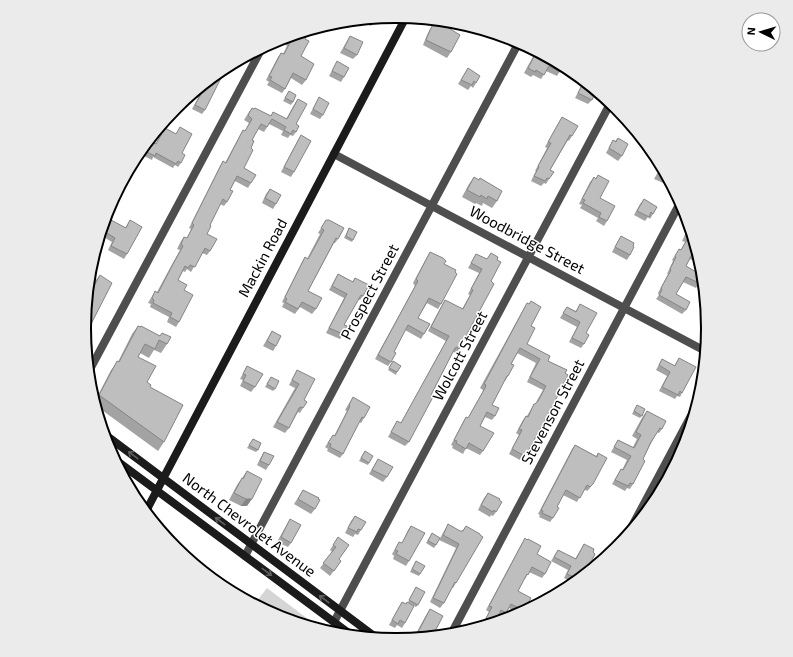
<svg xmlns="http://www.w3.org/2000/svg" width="793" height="657" viewBox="0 0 793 657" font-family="'Exo 2',sans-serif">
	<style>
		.green { fill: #d5d5d5 }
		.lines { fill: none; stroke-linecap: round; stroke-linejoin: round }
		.street { stroke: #4e4e4e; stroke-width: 8 }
		.secondary { stroke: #1b1b1b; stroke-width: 8 }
		.wall { fill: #a3a3a3 }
		.shaded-wall { fill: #858585 }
		.building { fill: #bebebe; stroke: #858585 }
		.oneway { stroke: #5f5f5f }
		.labels { text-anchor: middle; stroke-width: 3; stroke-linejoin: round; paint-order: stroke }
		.street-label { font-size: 15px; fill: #000; stroke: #fff }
		.rim { fill: none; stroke: #000; stroke-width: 2 }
	</style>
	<rect width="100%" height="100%" fill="#fff"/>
	<path class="green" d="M267,588L325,632L277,617L254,605Z"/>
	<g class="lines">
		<path class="street" d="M334,154L707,352
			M88,373L262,48
			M624,541L701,397
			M245,556L519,42
			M334,622L611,102
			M450,636L681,201"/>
		<path class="secondary" d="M103,433L378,639
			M113,458L354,637
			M145,513L406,17"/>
	</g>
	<path class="wall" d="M376,18L371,26L360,20Z
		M435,20L451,21L447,27L451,52L447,58L423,45L427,35Z
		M310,30L305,39L301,56L306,80L302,85L291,78L285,89L282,93L267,85L269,82L266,80L278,57L281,53L283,54L287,46L285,44L289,36Z
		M350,36L357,55L353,59L340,53L347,41Z
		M536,51L566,66L562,72L560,71L557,76L546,71L541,79L533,75L531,77L524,73Z
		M337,61L344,77L341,82L329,76Z
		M468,68L476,83L473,88L471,86L468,90L458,84Z
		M215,75L205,110L202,114L192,109L198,98L191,95Z
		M584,81L593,90L592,100L588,104L575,98Z
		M289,91L293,102L291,105L283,101Z
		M319,97L323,115L320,119L310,114Z
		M298,99L296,132L293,136L290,135L288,138L281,135L283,131L269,124L264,132L258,129L252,140L251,148L244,168L251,183L248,188L235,181L230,190L227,202L224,206L220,204L210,225L207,234L210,251L207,255L202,253L191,272L187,269L185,272L183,271L178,280L184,290L179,322L176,327L167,322L169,317L150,307L151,304L148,303L155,291L157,292L170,268L180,250L177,249L181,241L184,237L187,238L191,229L189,228L220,166L223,161L225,163L240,135L243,130L245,131L249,123L244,120L249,112L252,108L271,116L273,112L286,119L295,103Z
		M562,117L572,136L569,141L568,140L550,170L549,179L546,184L544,183L541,186L531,181L536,171H535L547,148L545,147L559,122Z
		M180,127L182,153L181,163L178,167L175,165L173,168L153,157L152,160L144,156L146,152L141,150L149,140L156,143L165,128L176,134Z
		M301,135L294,172L291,177L281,172L298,140Z
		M618,138L622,156L618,161L606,153L613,140L615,141Z
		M662,165L671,181L668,185L654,179Z
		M598,175L600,198L607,221L604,226L596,221L598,218L580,208L582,205L579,204L590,182L594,177L596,179Z
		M474,177L497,201L492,208L483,203L482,206L476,203L475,204L462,197L469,184Z
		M270,189L276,204L273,209L262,203L266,194Z
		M644,199L653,214L650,219L648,217L645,221L634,215L640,204Z
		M111,220L125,228L130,220L127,254L124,259L108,250L112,242L102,236L108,224Z
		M326,220L338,239L335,243H334L308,291L316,309L312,314L300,307L295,314L282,307L284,303L282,302L302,262L305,257L307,259L320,234L318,233Z
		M690,225L698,250L692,260L690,259L686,266L699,283L696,288L683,282L676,294L686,310L682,314L656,299L659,295L658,293L668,274H667L673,261L672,260L679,249L681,250L685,242L682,241Z
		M349,228L353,240L352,242L344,238Z
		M621,236L633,246L630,255L627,260L612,252L618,241Z
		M430,252L444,264L441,304L438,309L427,303L418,318L424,334L421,339L405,330L394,352L391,362L388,366L375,359L415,286L413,283L427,257Z
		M476,254L487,259L497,260L491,281L459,349L456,353L453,352L431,395L409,442L405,446L388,437L397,421L401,423L446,341L428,331L442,305L445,300L462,309L470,295L468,294L479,273L468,268Z
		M338,274L352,282L355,278L363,296L360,300L358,299L344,325L343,334L340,339L326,333L344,298L329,290Z
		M100,275L85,335L89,293L96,280Z
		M531,301V326L527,344L548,361L567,370L526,455L523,459L521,458L520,460L509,454L519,435L516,433L523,420L526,416H527L534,404H535L543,390L527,382L536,363L517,353L511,364L508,376L505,381L504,380L492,405L495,416L492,420L485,417L480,426L483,451L480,455L466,448L463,454L452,448L453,446L451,445L463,422L466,417L468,418L482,393L483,390L480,388L524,308L527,303L529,304Z
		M580,304L586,333L584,344L581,348L569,342L577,327L560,318L567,307L576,311Z
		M708,314L709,327L702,324Z
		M138,326L160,336L162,333L167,344L161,353L154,350L149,358L140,353L138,357L147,382L150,387L164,442L158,451L95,405L94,403L111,370L118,362L132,334Z
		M272,331L276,346L273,351L263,346Z
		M679,358L682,393L680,397L677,396L675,399L659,391L667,376L656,370L662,359L674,366Z
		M393,361L397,372L396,375L388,370Z
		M247,366L255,387L251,392L240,386L243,380L240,379Z
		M297,370L304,400L303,408L300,413L298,412L289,428L285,433L273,427L295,388L289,385Z
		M271,377L275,389L273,391L265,387Z
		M353,397L364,418L361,423L359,422L343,454L340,458L327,451L328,449L325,447L333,435L334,436L347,411L345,410Z
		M637,405L642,416L640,418L632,414Z
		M647,411L662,429L659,433L657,432L643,459L633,484L630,489L627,488L625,491L612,484L621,469L622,470L627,460L611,452L618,440L633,447L637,439L632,436L643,416Z
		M253,439L258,450L256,452L247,448Z
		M575,445L596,456L598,453L590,488L587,491L584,489L577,502L563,495L557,507L553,518L550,522L539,517L540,515L538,514L572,449Z
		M365,451L369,463L368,465L359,461Z
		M264,452L269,465L266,470L257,465L261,457Z
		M378,459L387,477L383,482L369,474Z
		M247,471V506H241L229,500L237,485Z
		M303,490L315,509L311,514L294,504Z
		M488,493L496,512L493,516L491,515L490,517L478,510L484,498Z
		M355,516L361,530L358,535L355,534L353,537L345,533L351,521Z
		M290,519L291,543L288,547L277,542L287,524Z
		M448,524L460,531H462L466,526L456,583L453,588H452L444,603L440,608L430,602L456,548L439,540Z
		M411,526L409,561L406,566L393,559L394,556L392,554L399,542L402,543L408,530Z
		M432,533L436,545L434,548L426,543Z
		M338,537L339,560L341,561L330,576L320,568L332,552L330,550Z
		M525,538L537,554L545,574L542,578L529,572L525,579H524L518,591L524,611L522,614L521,615L509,608L503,617L499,615L495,624L480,628L489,612L486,610L522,543Z
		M584,544L593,552L583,578L575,584L564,578L568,570L551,561L558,550L575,559Z
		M416,561L420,574L419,576L410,572Z
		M416,587L418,605L416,607L408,602Z
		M402,602L405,623L402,628L397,625L395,628L389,625L399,607Z
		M430,609L432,637L413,639L425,617Z"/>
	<path class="shaded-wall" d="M246,499H252L247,506H241Z"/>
	<path class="building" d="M376,18L375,21L371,19Z
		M436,20L451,21L447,27L460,35L451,52L426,40L430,30Z
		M310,30L305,39L309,41L301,56L314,64L306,80L293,73L285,89L270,80L272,77L269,76L281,53L284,54L291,41L288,40L290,36Z
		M350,36L363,42L357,55L344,48Z
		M537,51L566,66L565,67L563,66L560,72L549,66L544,75L536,70L535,72L528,68Z
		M337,61L349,68L344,77L332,71Z
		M468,68L480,76L476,83L474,81L472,85L461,80Z
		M215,75L221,78L205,110L195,105L201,94L196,91Z
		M584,81L588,84L594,88L593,90L596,91L592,100L578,93Z
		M289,91L296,95L293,102L285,98Z
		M319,97L329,103L323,115L313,109Z
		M298,99L307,104L296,124L299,126L296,132L293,130L291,134L284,130L286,127L272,119L267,127L261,124L252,140L254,141L251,148L253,150L244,168L256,175L251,183L237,176L230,190L233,191L227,202L223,199L210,225L211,226L207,234L217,239L210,251L205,248L195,267L190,265L188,268L185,266L178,280L187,285L184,290L193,295L179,322L170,317L172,313L153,303L154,300L152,298L155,291L158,293L173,264L183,246L181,244L184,237L187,238L194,225L192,223L223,161L226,163L243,130L245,131L252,119L248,115L252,108L254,109L255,108L271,116L273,112L287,119Z
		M562,117L578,126L572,136L570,135L550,170L554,172L549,179L547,178L545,181L534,176L539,167L538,166L551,143L548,142Z
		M180,127L192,134L182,153L185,155L181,163L178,161L176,164L156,153L155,156L147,152L149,148L144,146L149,140L156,144L165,128L176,134Z
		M301,135L311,141L294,172L284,167Z
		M618,138L628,144L622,156L609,148L613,140L616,142Z
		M662,166L670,180L658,174Z
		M598,175L609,181L600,198L615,206L607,221L599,217L601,213L583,203L585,200L582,199L594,177L596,179Z
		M474,177L479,180L480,178L502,191L497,201L488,196L487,199L481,195L480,197L467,190Z
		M270,189L281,195L276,204L265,198Z
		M644,199L657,207L653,214L651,212L649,217L637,211Z
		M111,220L126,228L130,220L142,227L127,254L111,246L115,238L105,232Z
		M326,220H329L344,228L338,239L336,238L308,291L322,298L316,309L302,302L298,309L285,302L287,299L285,297L305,257L308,259L324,230L321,228Z
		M690,226L698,250L695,255L692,254L686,266L703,276L699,283L686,277L676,294L690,302L686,310L659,295L662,290L661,288L671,270L670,269L676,257L675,256L679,249L681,250L688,238L685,236Z
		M349,228L357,232L353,240L346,236Z
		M621,236L634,243L633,246L634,247L630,255L615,247Z
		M430,252L443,258L446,261L444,264L456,270L455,272L457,274L441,304L429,298L418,318L430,324L424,334L408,325L394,352L396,353L391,362L378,355L418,281L416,279Z
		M491,253L498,257L497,260L501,262L491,281L494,284L459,349L457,347L455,348L431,395L433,397L409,442L391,432L397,421L401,423L449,336L431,327L445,300L463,309L473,290L471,289L482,269L471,263L476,254L487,259Z
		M338,274L353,282L355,278L369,285L363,296L361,295L344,325L347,326L343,334L329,328L347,294L332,286Z
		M100,275L112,283L88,330L85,335L84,328L88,292L90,293Z
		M531,301L541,307L531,326L535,328L527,344L550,356L548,361L567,370L565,373L568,375L551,409L526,455L524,454L523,455L512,449L522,430L519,429L526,416L528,417L534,404H535L538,401L546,386L530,377L540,359L520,348L511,364L514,365L508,376H507L492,405L499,408L495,416L487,412L480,426L494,433L483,451L469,443L466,449L456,443L457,441L454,440L466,417L468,418L485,388L486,385L484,384L527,303L529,304Z
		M580,304L597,313L586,333L589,335L584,344L572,338L580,322L563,313L567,307L576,312Z
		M708,315V320L706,319Z
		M138,326L141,327V326L160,336L162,333L171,337L167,344L159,340L155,349L145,344L138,357L156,366L147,382L151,385L150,387L183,405L164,442L99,395L117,361L119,362Z
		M272,331L281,336L276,346L267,341Z
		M679,358L696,367L682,393L680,391L678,395L662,387L670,372L659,365L662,359L675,366Z
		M393,361L401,366L397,372L389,368Z
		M247,366L263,374L255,387L243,381L246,375L243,374Z
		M297,370L315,379L304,400L307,402L303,408L301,407L299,408L289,428L277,422L299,384L292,380Z
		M271,377L279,381L275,389L267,384Z
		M353,397L370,407L364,418L362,417L343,454L330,447L331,444L328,443L333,435L335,436L350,406L349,405Z
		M637,405L645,409L642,416L634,411Z
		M647,411L666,421L662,429L660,428L651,442L643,459L645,461L633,484L630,483L628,486L615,480L621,469L623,470L631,456L614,447L618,440L634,448L641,435L636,432Z
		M253,439L261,443L258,450L249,445Z
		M575,445L597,457L598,453L607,458L593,484L590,487L587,485L580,498L566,490L557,507L559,508L553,518L542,513L543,511L541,510Z
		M365,451L373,456L369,463L361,458Z
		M264,452L274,456L269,465L260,461Z
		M378,459L393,467L387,477L372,470Z
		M247,471L262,479L252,499H246L234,493L242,478L243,479Z
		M303,490L319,498L318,499L320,500L315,509L298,499Z
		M488,493L500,499L499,500L502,502L496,512L494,510L493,512L481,505Z
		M355,516L366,522L361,530L358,529L357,532L348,528Z
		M290,519L301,525L291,543L281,537Z
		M448,524L460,531H463L466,526L480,534V535L483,537L456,583L455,582L444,603L433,598L459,544L443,535Z
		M411,526L425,533L409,561L396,554L398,551L395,550L399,542L402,543Z
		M432,533L440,538L436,545L428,541Z
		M338,537L349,545L339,559L341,561L334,571L323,563L336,547L333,545Z
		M525,538L527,540L528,539L541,546L537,554L551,562L545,574L532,567L528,575L527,574L518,591L531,598L524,611L511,604L506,613L501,610L495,624L481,628L492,607L489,606Z
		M584,544L594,549L593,552L595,554L583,578L580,580L567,574L571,566L554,557L558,550L576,559Z
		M416,561L425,566L420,574L412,569Z
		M416,587L425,592L418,605L409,600Z
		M402,602L406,604L407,602L414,606L405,623L400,620L398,624L392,620Z
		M430,609L443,616L432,637L425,638L417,634Z"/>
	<defs><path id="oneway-shaft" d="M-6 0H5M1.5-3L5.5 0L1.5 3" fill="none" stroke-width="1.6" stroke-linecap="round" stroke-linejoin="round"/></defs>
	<g class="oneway">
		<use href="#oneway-shaft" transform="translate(133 455) rotate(-143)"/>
		<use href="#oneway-shaft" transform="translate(220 521) rotate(-143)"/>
		<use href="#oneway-shaft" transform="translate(267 572) rotate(37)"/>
		<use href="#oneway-shaft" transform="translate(324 599) rotate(-143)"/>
	</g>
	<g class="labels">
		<g class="street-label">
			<text transform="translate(527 240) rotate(28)" y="5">Woodbridge Street</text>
			<text transform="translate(263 258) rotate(-62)" y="5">Mackin Road</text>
			<text transform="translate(370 292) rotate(-62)" y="5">Prospect Street</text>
			<text transform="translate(460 356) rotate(-62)" y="5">Wolcott Street</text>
			<text transform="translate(553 412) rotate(-62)" y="5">Stevenson Street</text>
			<text transform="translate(249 525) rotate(37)" y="5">North Chevrolet Avenue</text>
		</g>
	</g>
	<path d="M0 0H793V657H0ZM91 328a305 305 0 1 1 610 0a305 305 0 1 1-610 0Z" fill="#ebebeb" fill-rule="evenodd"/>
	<path class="rim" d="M91 328a305 305 0 1 1 610 0a305 305 0 1 1-610 0Z"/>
	<g transform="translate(761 32) rotate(275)"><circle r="19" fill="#ffffff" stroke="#999999"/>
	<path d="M0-3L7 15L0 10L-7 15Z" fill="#000000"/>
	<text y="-6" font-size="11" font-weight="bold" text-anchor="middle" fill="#000000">N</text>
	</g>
</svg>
